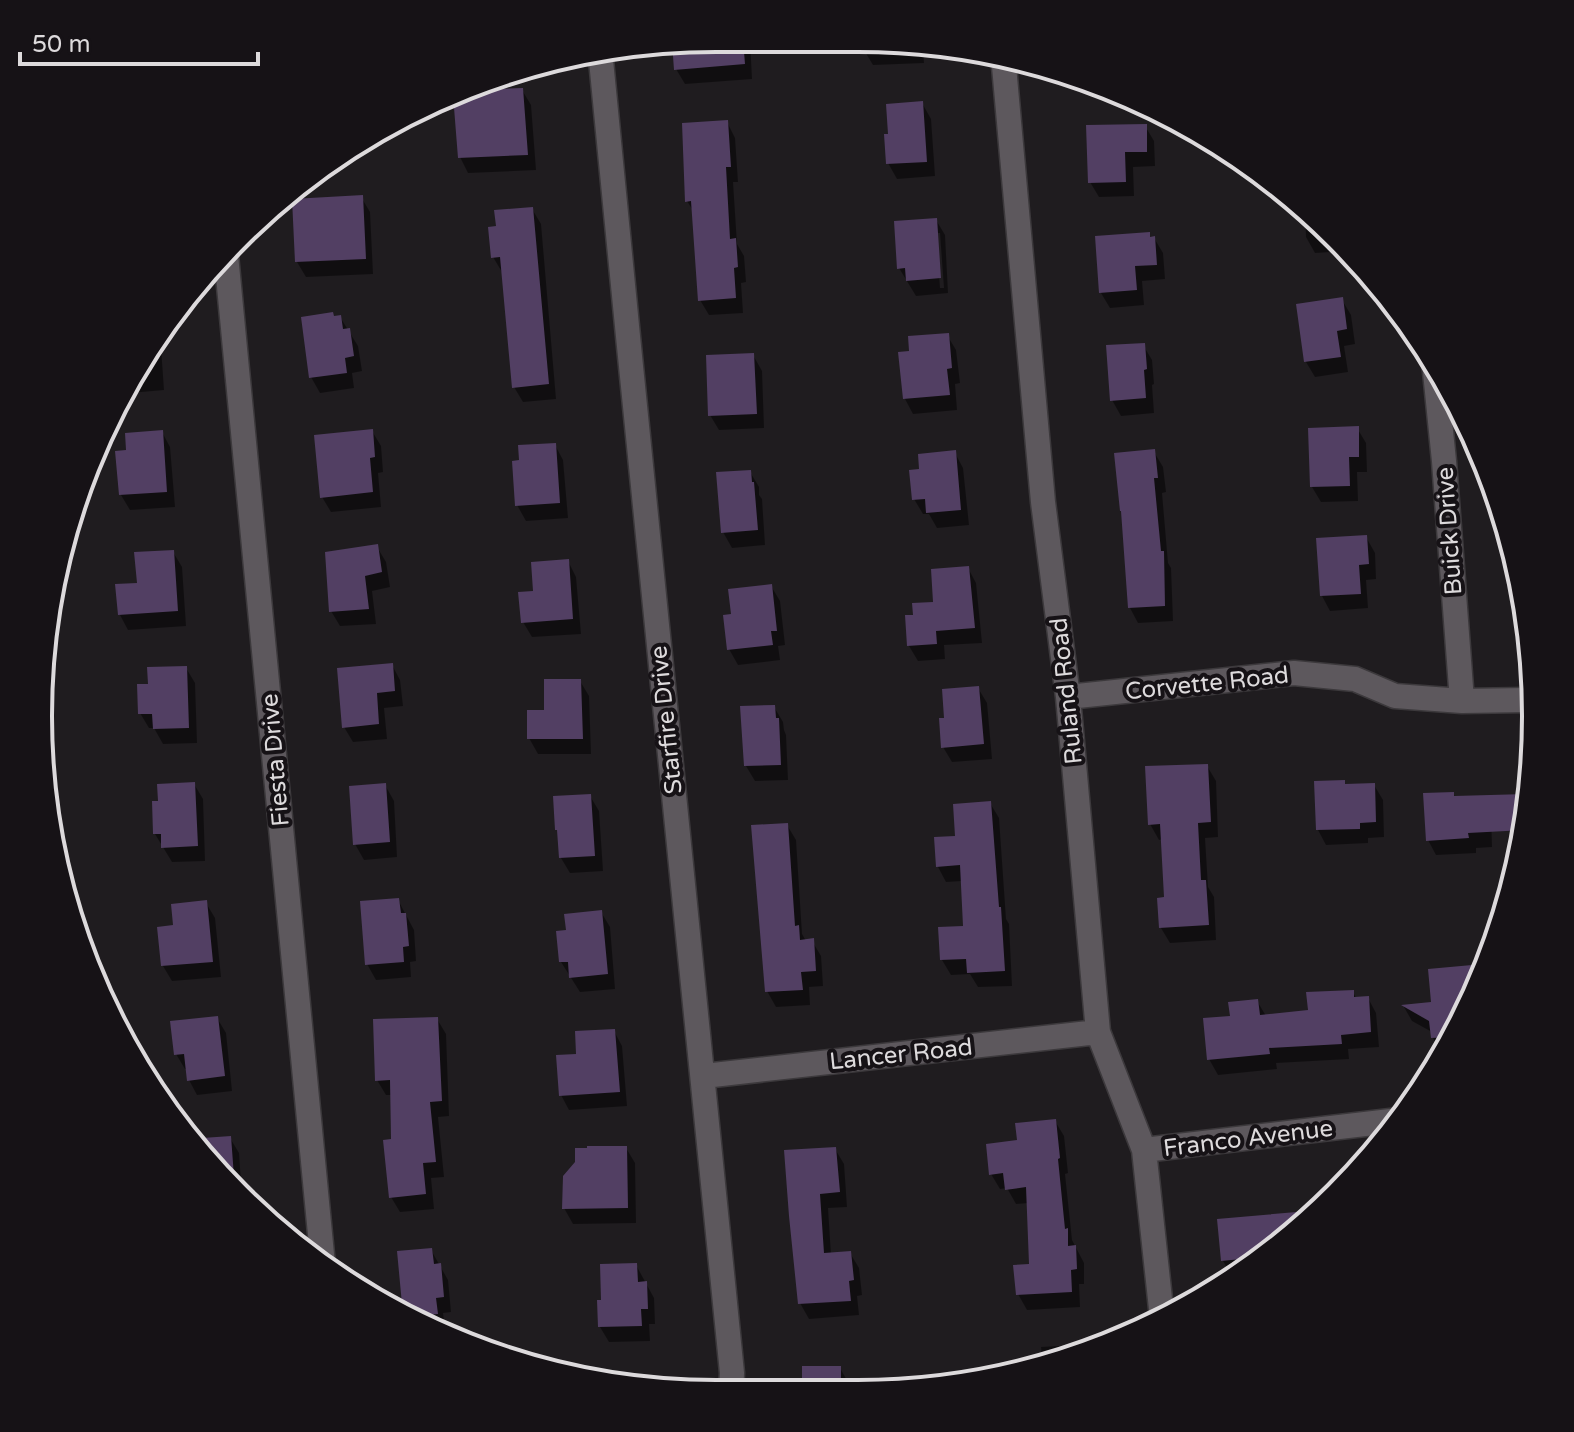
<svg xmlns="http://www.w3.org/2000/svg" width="1574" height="1432" viewBox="0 0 1574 1432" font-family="'Varela Round',sans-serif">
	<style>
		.shadow { fill: #0007; fill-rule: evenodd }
		.building { fill: #523f63 }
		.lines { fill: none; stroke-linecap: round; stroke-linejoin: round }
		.street-casing { stroke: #3c393c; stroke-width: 27 }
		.street { stroke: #5d585d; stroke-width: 24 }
		.labels { text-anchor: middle; stroke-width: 8; stroke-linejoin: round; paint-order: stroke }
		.street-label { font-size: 24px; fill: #dddadc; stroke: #161216 }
		.rim { fill: none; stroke: #dddadc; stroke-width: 4 }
	</style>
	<rect width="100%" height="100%" fill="#1f1c1f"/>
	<path class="shadow" d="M716,38L750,40L752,79L685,84L676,69Z
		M864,45L923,48L924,63L873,65L864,50Z
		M1082,79L1118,90L1120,91L1090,94Z
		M522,90L531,105L536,170L468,173L460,157Z
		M922,103L931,119L935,176L897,179L888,163L891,135Z
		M727,122L735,138L738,182H733L737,244L744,256L746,282L741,283L743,313L709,315L700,300L694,212L687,201Z
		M1145,126L1154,141L1155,166L1133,167L1134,196L1099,197L1090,182Z
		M361,197L370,212L373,274L306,277L297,262Z
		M532,209L541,224L556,399L523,402L514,387L502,272L493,257L498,228Z
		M1305,210L1338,237L1346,247V251L1315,253L1306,237Z
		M936,220L945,235L948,293L916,296L899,268ZM936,233H940L944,288H940Z
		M1148,234L1151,238H1154L1163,253L1165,279L1142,281L1144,305L1110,308L1101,293Z
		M1342,300L1351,315L1355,344L1344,346L1348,372L1315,377L1306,362Z
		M340,317L358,346L362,371L352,373L354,388L320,393L311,377L334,318Z
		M160,333L164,390L130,393L126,387Z
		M947,335L956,350L960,383L955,384L957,410L913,414L905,399L912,352Z
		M1143,345L1152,360L1154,384L1152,385L1154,413L1121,416L1112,400Z
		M753,355L762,371L764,428L719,430L710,415Z
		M1357,428L1366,443L1367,472H1357L1358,501L1321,502L1312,487Z
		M372,431L381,446L383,472L378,473L381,507L331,512L322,497Z
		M162,432L170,447L175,507L130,510L121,495L128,452Z
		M555,445L563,460L568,518L526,521L517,505L521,462Z
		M1154,452L1163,467L1166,492L1162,493L1168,563L1171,568L1173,621L1138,623L1130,608Z
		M955,453L963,468L969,525L937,528L929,514H923L914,499L921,471Z
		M750,472L759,487V495L762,499L765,545L732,548L723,532Z
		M1366,537L1375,553L1376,579L1366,580L1368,608L1330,611L1322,596Z
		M377,547L386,562L390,587L372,591L376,624L340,626L331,611Z
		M173,552L182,567L186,626L128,630L120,615L139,584Z
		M568,561L576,577L581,634L532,637L523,622L535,593Z
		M968,568L976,583L982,643L944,645L945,659L918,661L909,646L915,617L935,603Z
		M771,586L780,601L785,645L778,646L780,660L738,665L729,649L733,616Z
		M392,665L400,680L403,706L384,708L387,739L353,742L344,727Z
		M186,668L195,683L197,743L163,744L154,728H149L140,713L150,686Z
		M580,681L589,696L591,754H538L529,738L546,712Z
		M978,688L987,703L992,759L952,762L943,747L946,720Z
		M774,707L783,722L784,730L786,735L788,780L755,781L746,766Z
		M1207,766L1216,781L1218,837L1205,838L1208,887L1214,897L1216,940L1170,943L1161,928L1166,899L1163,839L1159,840L1150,824Z
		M1344,782L1346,786L1374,785L1383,800L1384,837L1368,838V843L1326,845L1318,830Z
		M194,784L203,799L205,861L172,862L155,834Z
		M385,785L394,801L397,857L364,860L355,844Z
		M1453,794L1456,798L1491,813L1492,847L1476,848V853L1436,855L1428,840Z
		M590,796L599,811L603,871L570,873L561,858L560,835L557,830Z
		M990,803L999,818L1006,919L1009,924L1012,986L978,987L970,974L951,975L942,960L965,928L962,881L946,882L938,867L958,837Z
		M787,825L796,840L802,934L806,941H812L821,956L823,986L809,987L810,1005L776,1007L767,991Z
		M398,900L414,930L416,961L410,962L411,977L376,980L367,964Z
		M206,903L215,918L221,977L172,981L163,966L175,927Z
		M601,912L610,927L615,989L580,992L561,962L568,932Z
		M1471,967L1480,984L1441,1053L1433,1038L1432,1032L1412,1021L1404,1007L1433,1004Z
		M1353,992L1356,998H1368L1376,1013L1379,1047L1348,1049L1349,1059L1276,1063L1277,1069L1218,1075L1209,1059L1232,1017L1257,1001L1266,1016L1310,1012Z
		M217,1018L226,1033L232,1091L197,1095L189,1080L187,1069H185L176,1054Z
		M437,1019L446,1034L449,1116L438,1117L444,1177L431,1178L434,1209L400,1212L391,1197L392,1095H386L377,1080Z
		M614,1031L622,1046L627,1106L569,1110L561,1095L578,1055Z
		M1055,1121L1064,1136L1068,1173L1065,1174L1072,1240L1084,1263V1284H1079L1080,1307L1027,1310L1018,1294L1031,1266L1029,1203L1016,1204L1007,1188L1000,1189L991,1174L1019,1142Z
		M230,1138L239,1153L242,1197L194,1146V1141Z
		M626,1148L635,1163L636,1223L573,1224L564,1208Z
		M835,1149L844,1164L847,1207L828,1208L831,1255L850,1253L859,1268L862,1295L857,1296L859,1315L809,1319L800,1303L791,1216Z
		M1319,1211L1240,1275L1232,1276L1223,1261Z
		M431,1250L448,1280L451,1312L443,1313L445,1329L437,1330L405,1316L399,1253Z
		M636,1265L654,1298L655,1324H649L650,1341L609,1342L600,1327Z
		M1076,1345L1081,1354L1043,1365L1041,1347Z
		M840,1368L849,1384V1394L804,1393Z"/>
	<path class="building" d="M716,38L743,39L745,64L674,70L672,42Z
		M523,88L528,155L458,158L453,95L468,90Z
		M923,101L927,162L886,164L884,134H888L886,104Z
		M728,120L731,167H726L730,239L736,238L738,267L734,268L736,298L698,301L691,201L685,202L682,123Z
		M1147,124V152H1125L1126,182L1088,183L1086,125Z
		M363,195L366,259L295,262L292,199Z
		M533,207L549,384L512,388L500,257L491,258L488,227L496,226L494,210Z
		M937,218L941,278L906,281L905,268L897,269L894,221Z
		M1150,232V237L1155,236L1157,265L1135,266L1137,290L1099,293L1095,236Z
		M1343,297L1347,329L1337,331L1341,357L1304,362L1296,304Z
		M333,312L334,316L341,315L343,329L350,328L354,356L345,358L347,373L309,378L301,317Z
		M949,333L952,368L947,369L950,395L903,399L898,352L909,351L908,336Z
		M1145,343L1147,369L1144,370L1146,398L1110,401L1106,345Z
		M754,353L757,414L708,416L706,355Z
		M1359,426V457H1349L1350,486L1310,487L1308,428Z
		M373,429L375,457L370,458L373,492L320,498L314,435Z
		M163,430L167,492L119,495L115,451L126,450L125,433Z
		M556,443L560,503L515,506L512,461L519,460L518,445Z
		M1155,449L1158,478H1154L1161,551H1164L1165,606L1128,608L1121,511H1120L1114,453Z
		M956,450L961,510L926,513L925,499L912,500L909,470L919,469L918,454Z
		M751,470L752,482H754L758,530L721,533L716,472Z
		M1367,535L1369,564L1359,565L1361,594L1320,596L1316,538Z
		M378,544L382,572L365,576L369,609L329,612L325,552Z
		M174,550L178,611L118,615L115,584L137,583L134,552Z
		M569,559L573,619L521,623L518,592L533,591L531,562Z
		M969,566L975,628L936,631L937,644L907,646L905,615H913L912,603L933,602L931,569Z
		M772,584L777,631H771L773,645L727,650L723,615L731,614L728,589Z
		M393,663L395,691L377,693L379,724L342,728L337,668Z
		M187,666L189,728L153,729L152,714H138L137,684H148L147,667Z
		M544,679H581L583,739H527V710H544Z
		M979,686L984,744L941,748L939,718H944L942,689Z
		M775,705L776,718H779L781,765L744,766L740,706Z
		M1208,764L1211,822L1198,823L1201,880H1206L1209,925L1159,928L1157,898L1164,897L1160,824L1148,825L1145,766Z
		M1345,780V784L1375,783L1376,822L1360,823V829L1316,830L1314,781Z
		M195,782L198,846L161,848V834H153L152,801H158L157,784Z
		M386,783L390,842L353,845L349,786Z
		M1454,792V796L1528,794L1525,830L1468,833L1469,838L1426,841L1423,793Z
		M591,794L595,856L559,858L557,830H555L553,796Z
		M991,801L999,907H1001L1005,971L967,973L966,959L940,960L938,927L963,926L960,865L936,867L934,837L955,836L953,804Z
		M788,823L795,926L799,925L800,940L814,938L816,971L801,972L803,990L765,992L751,825Z
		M399,898L401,913H406L409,946L403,947L404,962L365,965L360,901Z
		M207,900L213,962L161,966L157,927L173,925L171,904Z
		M602,910L608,974L569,978L568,962H559L556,931L566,930L564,914Z
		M1472,965L1475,994L1452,1037L1431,1038L1429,1021L1401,1005L1431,1002L1428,969Z
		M1354,990V997L1369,996L1371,1032L1341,1035L1342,1044L1269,1048L1270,1054L1207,1060L1203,1018L1230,1016L1228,1002L1258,999L1260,1015L1308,1010L1306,992Z
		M218,1016L225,1076L187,1081L184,1054L174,1055L170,1021Z
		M438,1017L442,1101L430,1102L436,1162L423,1163L426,1194L389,1198L383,1140L391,1139L390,1080L375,1081L373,1019Z
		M615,1029L620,1092L559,1096L556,1055L576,1054L575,1031Z
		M1056,1119L1060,1158L1058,1159L1065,1229L1068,1228V1246L1076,1245L1077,1269L1071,1270L1072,1292L1016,1295L1013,1265L1029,1264L1026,1187L1005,1190L1003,1173L989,1175L986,1144L1017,1140L1015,1123Z
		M231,1136L235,1190L188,1139Z
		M587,1146H627L628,1208L562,1209L563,1176L575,1162V1148H587Z
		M836,1147L840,1192L820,1194L824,1253L851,1251L854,1280L849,1281L851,1301L798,1304L789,1216L784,1150Z
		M1320,1210L1262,1257L1221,1261L1217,1219Z
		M432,1248L434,1264L441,1263L444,1297L436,1298L438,1314L408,1317L403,1315L397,1251Z
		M637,1263L638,1282L647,1281L648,1309H641L642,1326L598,1327L597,1300H601L600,1264Z
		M802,1366H841V1394L802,1393Z"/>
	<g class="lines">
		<g class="street-casing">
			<path id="street" d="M600,50C642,491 690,931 732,1373L731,1391
				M1003,55L1043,502L1068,697L1098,1032L1144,1150L1162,1318
				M226,255L323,1265
				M1434,362L1444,461L1462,701
				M1068,697L1294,673L1355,679L1395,696L1462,701L1534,700
				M704,1076L1098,1032
				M1144,1150L1399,1120"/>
		</g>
		<use href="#street" class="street"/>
	</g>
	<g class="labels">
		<g class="street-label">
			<text transform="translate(1449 531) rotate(-94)" y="8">Buick Drive</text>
			<text transform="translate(1207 683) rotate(-6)" y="8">Corvette Road</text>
			<text transform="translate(1066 691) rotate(-96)" y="8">Ruland Road</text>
			<text transform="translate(666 720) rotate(-96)" y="8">Starfire Drive</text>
			<text transform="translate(275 760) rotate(-95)" y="8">Fiesta Drive</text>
			<text transform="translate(901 1054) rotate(-6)" y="8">Lancer Road</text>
			<text transform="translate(1248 1138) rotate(-7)" y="8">Franco Avenue</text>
		</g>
	</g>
	<path d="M0 0H1574V1432H0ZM716 52H858A664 664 0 0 1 1522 716V716A664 664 0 0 1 858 1380H716A664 664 0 0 1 52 716V716A664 664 0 0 1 716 52Z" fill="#161216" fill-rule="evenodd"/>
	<path class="rim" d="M716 52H858A664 664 0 0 1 1522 716V716A664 664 0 0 1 858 1380H716A664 664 0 0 1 52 716V716A664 664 0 0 1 716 52Z"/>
	<path d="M20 52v12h238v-12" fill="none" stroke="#dddadc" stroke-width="4"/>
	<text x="32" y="52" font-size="24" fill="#dddadc" stroke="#161216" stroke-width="6" paint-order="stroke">50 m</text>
</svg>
